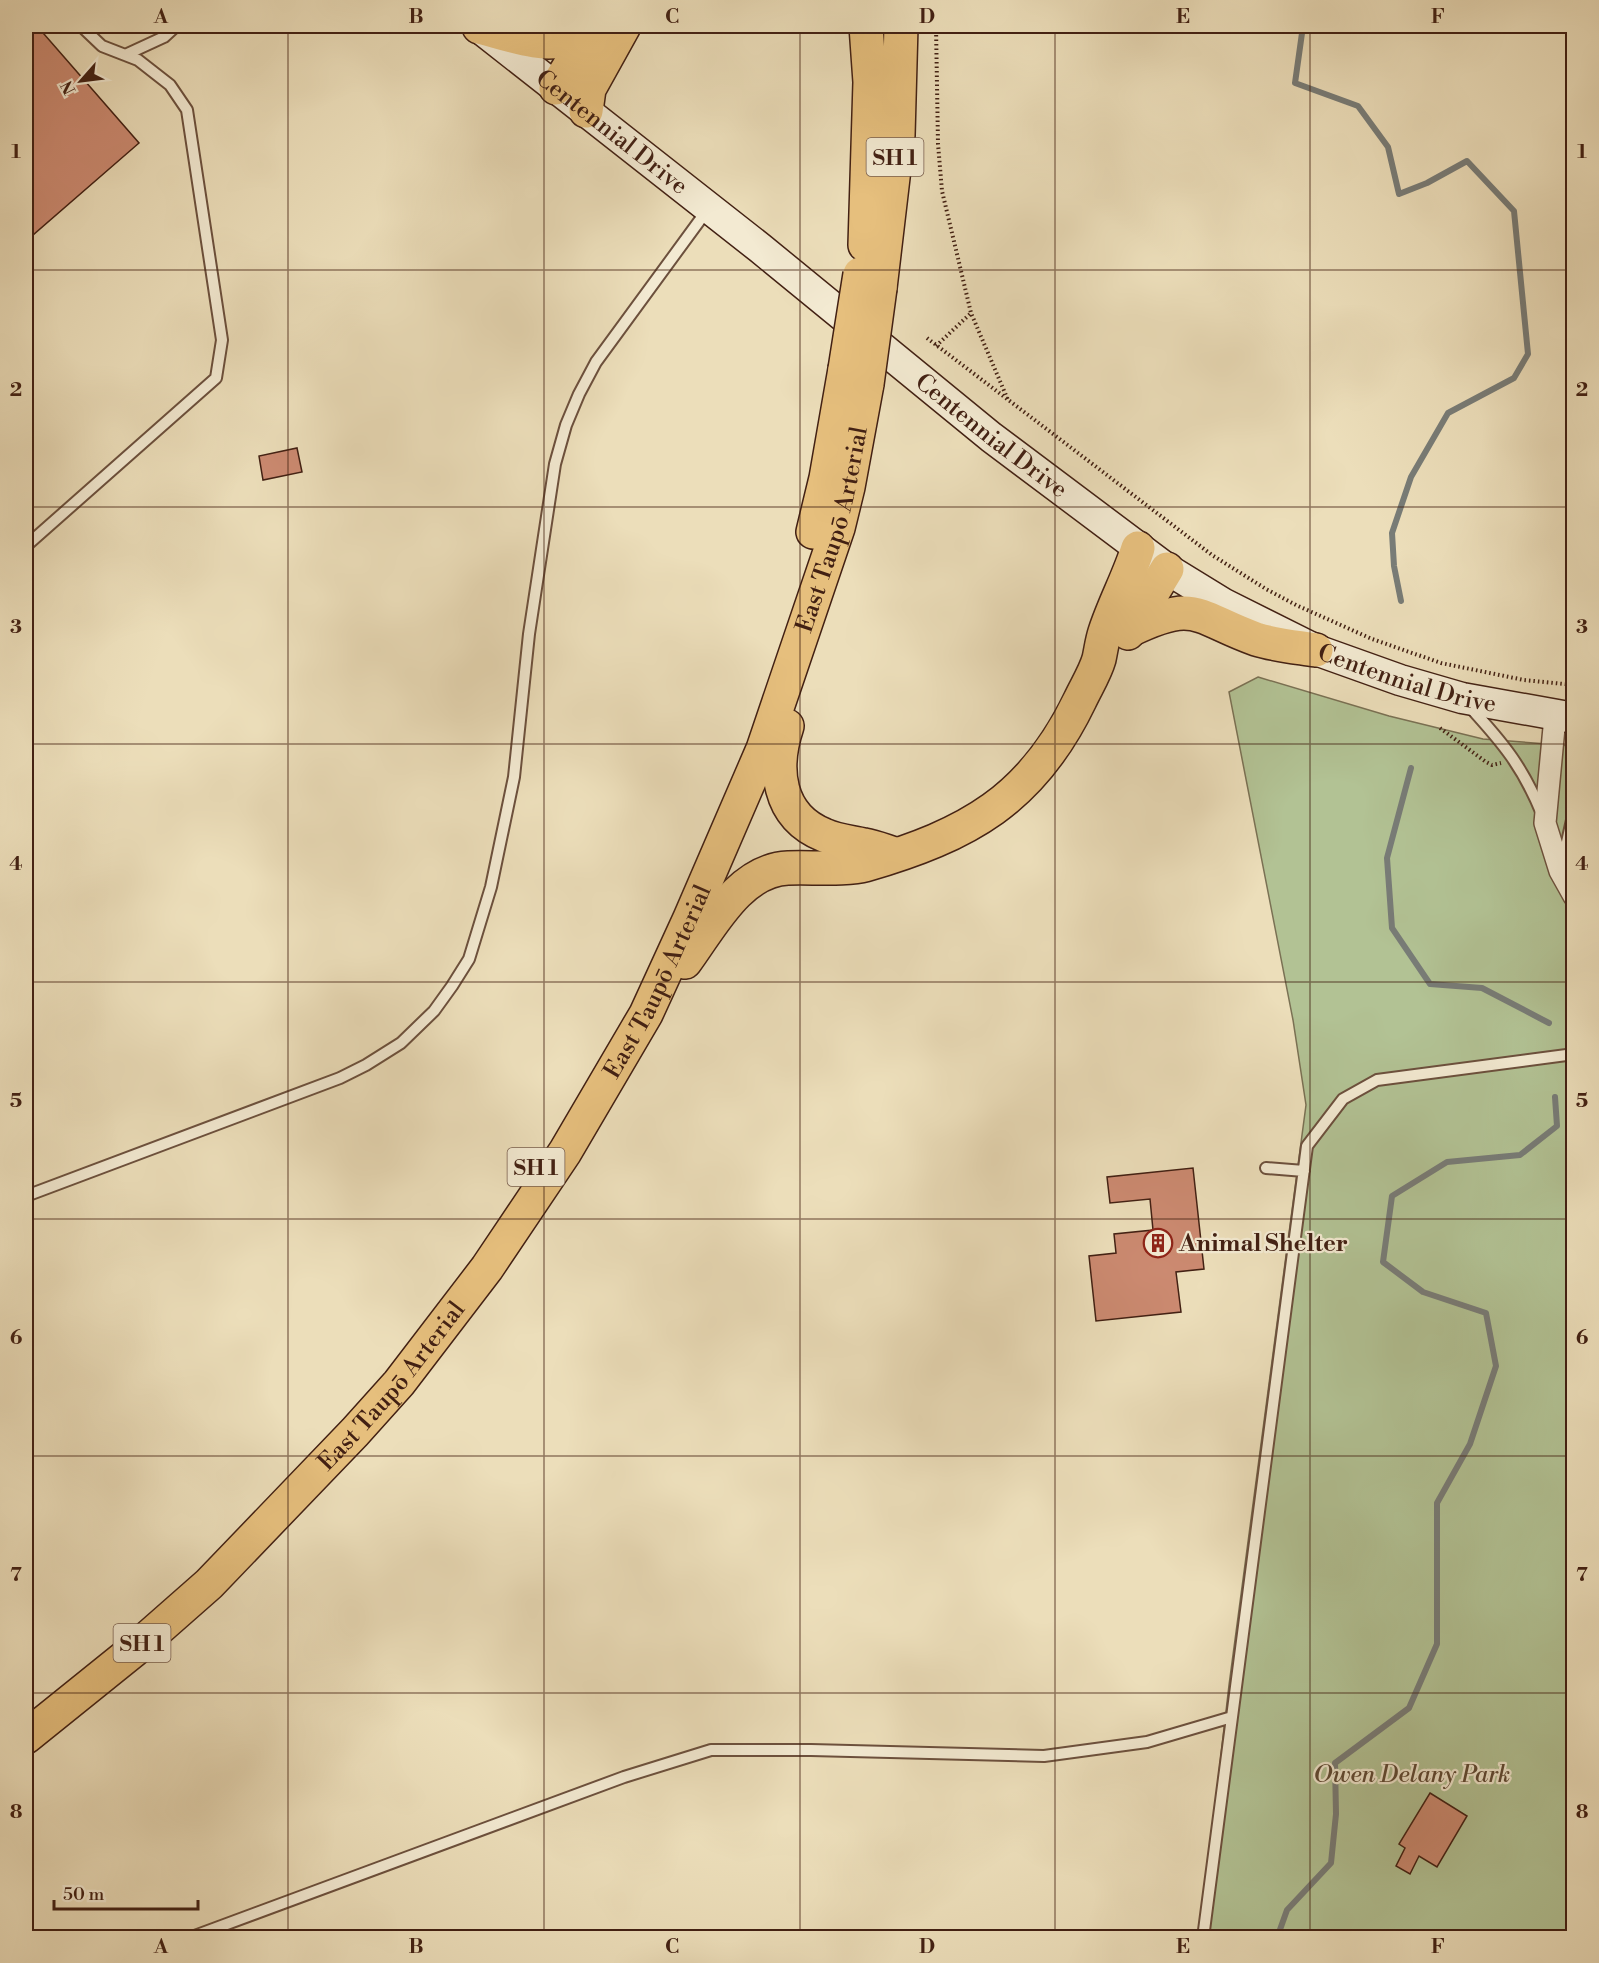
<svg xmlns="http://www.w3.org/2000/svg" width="1599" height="1963" viewBox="0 0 1599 1963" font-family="'Libre Bodoni',serif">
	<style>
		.green { fill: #b2c294; stroke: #7a7154; stroke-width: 1.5 }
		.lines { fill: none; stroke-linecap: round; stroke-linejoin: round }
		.stream { stroke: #787c77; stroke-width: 6 }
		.building { fill: #cc8a71; stroke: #422013; stroke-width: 1.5 }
		.lane-casing { stroke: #6c503d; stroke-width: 14 }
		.street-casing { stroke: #6c503d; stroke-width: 24 }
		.secondary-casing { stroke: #422013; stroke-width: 33 }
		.highway-casing { stroke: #422013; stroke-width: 36 }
		.path { stroke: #422013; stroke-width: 4; stroke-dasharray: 1.5 3; stroke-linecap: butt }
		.lane { stroke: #f3ead2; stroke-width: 10 }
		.street { stroke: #f3ead2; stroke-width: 21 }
		.secondary { stroke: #f3ead2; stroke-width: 30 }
		.highway { stroke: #e6bf7d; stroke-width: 33 }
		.highway-bridge-casing { stroke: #422013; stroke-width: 36; stroke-linecap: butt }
		.highway-bridge { stroke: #e6bf7d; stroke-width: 33 }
		.grid { fill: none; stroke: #422013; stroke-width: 1.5; stroke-opacity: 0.55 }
		.labels { text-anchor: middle; stroke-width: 4.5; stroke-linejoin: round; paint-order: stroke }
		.shield { fill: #f3ead2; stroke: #775d4c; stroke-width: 1.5 }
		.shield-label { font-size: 22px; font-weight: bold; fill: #422013 }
		.street-label { font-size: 24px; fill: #422013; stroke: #f3ead2 }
		.poi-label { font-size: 24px; font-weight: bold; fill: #422013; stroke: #f3ead2; text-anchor: start }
		.park-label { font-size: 24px; font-style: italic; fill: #5e4833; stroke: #f3ead2 }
		.neatline { fill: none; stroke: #422013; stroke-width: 2 }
		.grid-label { font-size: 20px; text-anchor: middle; font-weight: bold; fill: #422013 }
	</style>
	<rect width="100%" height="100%" fill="#ecdeba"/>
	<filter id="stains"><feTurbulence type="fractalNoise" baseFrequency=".00333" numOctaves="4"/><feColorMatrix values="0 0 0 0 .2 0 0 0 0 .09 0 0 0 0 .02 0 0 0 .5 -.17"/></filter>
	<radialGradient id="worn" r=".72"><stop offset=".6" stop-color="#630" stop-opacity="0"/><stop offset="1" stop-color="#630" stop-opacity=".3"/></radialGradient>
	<path class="green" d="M1258,677L1389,716L1483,739L1573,746L1574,1937L1200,1938L1229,1685L1306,1105L1293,1020L1229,692Z"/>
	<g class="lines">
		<path class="stream" d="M1303,26L1295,83L1358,106L1388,147L1399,194L1427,183L1467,161L1514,211L1528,354L1514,378L1448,413L1411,477L1392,533L1394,566L1401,601
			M1411,768L1387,858L1392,928L1430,984L1482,988L1549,1023
			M1277,1938L1287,1910L1331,1863L1336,1814L1335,1763L1409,1708L1437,1644V1503L1470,1444L1496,1366L1486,1313L1423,1292L1383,1262L1392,1196L1447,1162L1520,1155L1557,1126L1555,1097"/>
	</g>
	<path class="building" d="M26,26H37L139,143L26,241Z
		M297,448L302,472L263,480L259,456Z
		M1193,1168L1204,1269L1176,1272L1181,1312L1096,1321L1089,1256L1116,1253L1114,1234L1153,1230L1150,1199L1110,1203L1107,1177Z
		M1430,1793L1467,1816L1437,1867L1419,1856L1410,1874L1396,1866L1405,1848L1399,1844Z"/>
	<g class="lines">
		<g class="lane-casing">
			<path id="lane" d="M125,55L164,37L176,26
				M26,546L216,378L222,340L187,110L170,85L138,60L102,46L81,26
				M1469,706C1503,743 1523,767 1542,814
				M1567,870V842L1574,811
				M1266,1168L1304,1171
				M26,1196L340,1078L366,1065L401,1043L434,1011L452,986L469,959L491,887L514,777L529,634L555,464L566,425L579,394L596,362L708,209
				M189,1938L624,1777L711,1750H811L1044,1756L1147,1742L1232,1717
				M1203,1938L1307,1146L1343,1099L1377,1080L1574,1054"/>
		</g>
		<g class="street-casing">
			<path id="street" d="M1555,717L1545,823L1560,871L1574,896"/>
		</g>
		<g class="secondary-casing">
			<g id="secondary">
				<path id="s1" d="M480,28L760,248L991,437L1167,569L1224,604L1316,650L1400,680L1462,698L1574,718"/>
			</g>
		</g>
		<g class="highway-casing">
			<g id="highway">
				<path d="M479,27C507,34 543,49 572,38C579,36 586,30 592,27"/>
				<path d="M556,88L594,26"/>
				<path d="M586,111L589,89L624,26"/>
				<path d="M865,245L870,82L866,26"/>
				<path d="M880,288L898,135L901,26"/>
				<path d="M813,532L826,478L845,369"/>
				<path d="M1130,630C1197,598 1195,617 1256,639C1275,645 1297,647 1316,650"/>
				<path d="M1128,633L1167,569"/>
				<path d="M787,726C773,768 777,816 824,835C837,841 851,842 864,845C875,847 885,851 895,854"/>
				<path d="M685,962C711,927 739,870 788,868C808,867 848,870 865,865C968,835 1032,800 1080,700C1086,687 1095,673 1099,659C1101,650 1102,641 1105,632C1114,604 1129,577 1138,548"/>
				<path id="s2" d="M26,1737L134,1650L209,1584L355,1432L399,1383L487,1268L565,1152L646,1014L690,918L763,749L838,528L848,487L867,384"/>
			</g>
		</g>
		<path class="path" d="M936,26L938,144L942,191L971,313L1008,400
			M927,338L1212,555L1266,589L1296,605L1372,639L1441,663L1524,680L1574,685
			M936,346L971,313
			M1440,728L1486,762L1492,765L1501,763"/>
		<use href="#lane" class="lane"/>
		<use href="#street" class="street"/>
		<use href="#secondary" class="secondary"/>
		<use href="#highway" class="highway"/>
		<g class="highway-bridge-casing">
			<path id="highway-bridge" d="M845,369L860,274
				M867,384L880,288"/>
		</g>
		<use href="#highway-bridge" class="highway-bridge"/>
	</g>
	<path class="grid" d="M288,26V1938M544,26V1938M800,26V1938M1055,26V1938M1310,26V1938M26,270H1574M26,507H1574M26,744H1574M26,982H1574M26,1219H1574M26,1456H1574M26,1693H1574"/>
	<defs>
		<g id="building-ring" transform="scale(1.5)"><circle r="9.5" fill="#f3ead2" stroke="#8f2418" stroke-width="1.5"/><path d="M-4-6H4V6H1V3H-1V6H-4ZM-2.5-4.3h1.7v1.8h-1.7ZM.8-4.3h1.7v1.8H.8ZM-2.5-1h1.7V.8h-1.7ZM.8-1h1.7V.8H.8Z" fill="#8f2418"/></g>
	</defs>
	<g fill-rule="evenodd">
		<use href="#building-ring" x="1158" y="1243"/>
	</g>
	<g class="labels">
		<g class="shield">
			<rect x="866.5" y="138" width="57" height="38" rx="4.5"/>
			<rect x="507.5" y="1148" width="57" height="38" rx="4.5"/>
			<rect x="113.5" y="1624" width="57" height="38" rx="4.5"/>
		</g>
		<g class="shield-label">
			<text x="895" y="165">SH 1</text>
			<text x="536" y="1175">SH 1</text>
			<text x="142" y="1651">SH 1</text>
		</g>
		<g class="street-label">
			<text dy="8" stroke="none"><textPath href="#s1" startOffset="168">Centennial Drive</textPath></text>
			<text dy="8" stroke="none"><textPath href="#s1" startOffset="654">Centennial Drive</textPath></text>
			<text dy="8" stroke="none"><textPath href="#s2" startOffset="1480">East Taupō Arterial</textPath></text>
			<text dy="8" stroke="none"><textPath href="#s1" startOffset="1140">Centennial Drive</textPath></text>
			<text dy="8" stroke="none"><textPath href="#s2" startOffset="994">East Taupō Arterial</textPath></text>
			<text dy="8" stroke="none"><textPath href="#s2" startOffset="508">East Taupō Arterial</textPath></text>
		</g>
		<g class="poi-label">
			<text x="1179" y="1251">Animal Shelter</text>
		</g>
		<g class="park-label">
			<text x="1412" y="1782">Owen Delany Park</text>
		</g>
	</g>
	<rect width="1599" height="1963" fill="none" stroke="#ecdeba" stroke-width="66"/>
	<g transform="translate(81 81) rotate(242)" stroke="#f3ead2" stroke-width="4.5" paint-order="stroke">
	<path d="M0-4.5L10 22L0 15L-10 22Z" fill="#422013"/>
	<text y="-9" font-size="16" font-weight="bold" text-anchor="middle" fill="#422013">N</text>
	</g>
	<path d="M54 1900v9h144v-9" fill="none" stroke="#422013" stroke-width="3"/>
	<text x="63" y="1900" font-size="18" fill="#422013" stroke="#f3ead2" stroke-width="4.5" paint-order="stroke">50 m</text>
	<rect x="33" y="33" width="1533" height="1897" class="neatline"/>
	<g class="grid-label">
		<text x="161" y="23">A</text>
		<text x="416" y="23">B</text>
		<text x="672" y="23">C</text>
		<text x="927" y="23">D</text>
		<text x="1183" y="23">E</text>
		<text x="1438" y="23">F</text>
		<text x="16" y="158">1</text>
		<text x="1582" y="158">1</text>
		<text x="16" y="396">2</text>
		<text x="1582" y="396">2</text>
		<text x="16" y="633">3</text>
		<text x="1582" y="633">3</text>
		<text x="16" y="870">4</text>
		<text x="1582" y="870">4</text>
		<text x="16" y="1107">5</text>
		<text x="1582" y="1107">5</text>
		<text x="16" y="1344">6</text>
		<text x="1582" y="1344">6</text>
		<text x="16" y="1581">7</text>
		<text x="1582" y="1581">7</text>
		<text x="16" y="1818">8</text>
		<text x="1582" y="1818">8</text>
		<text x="161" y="1953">A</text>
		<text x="416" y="1953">B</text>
		<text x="672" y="1953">C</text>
		<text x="927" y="1953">D</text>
		<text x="1183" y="1953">E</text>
		<text x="1438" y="1953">F</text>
	</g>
	<rect width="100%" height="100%" filter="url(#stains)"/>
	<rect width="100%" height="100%" fill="url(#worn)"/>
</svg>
